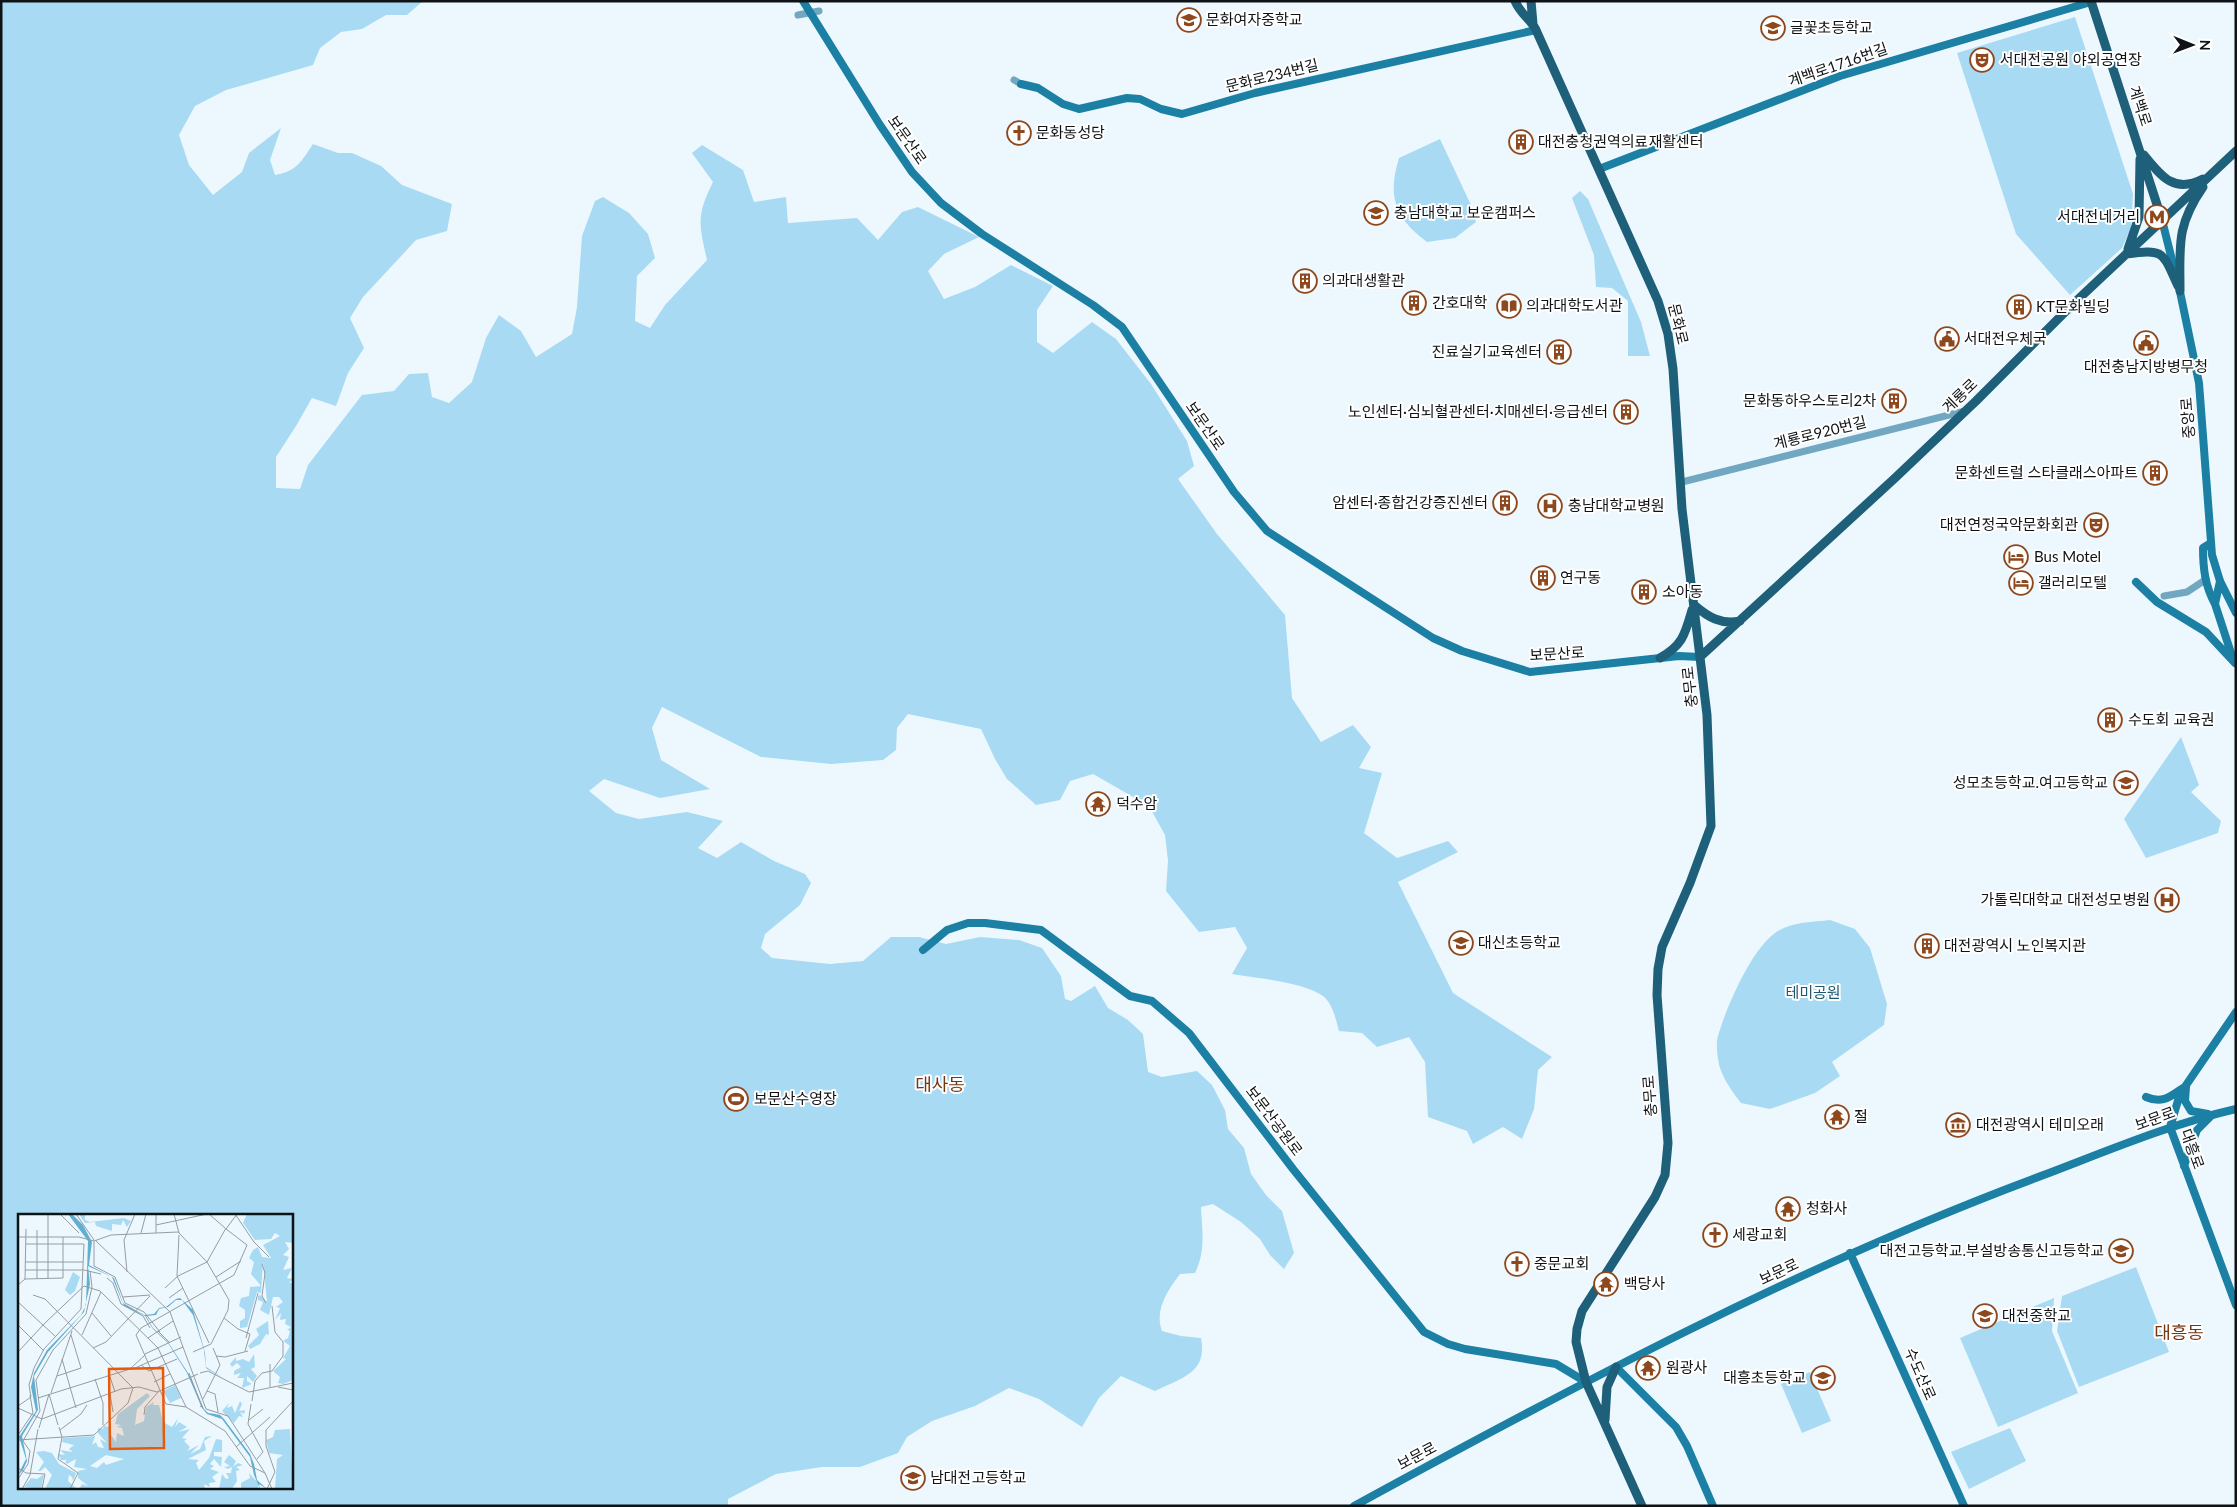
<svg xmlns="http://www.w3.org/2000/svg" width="2237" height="1507" viewBox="0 0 2237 1507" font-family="Lato,'Noto Sans KR',sans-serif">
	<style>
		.green { fill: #a8daf3; fill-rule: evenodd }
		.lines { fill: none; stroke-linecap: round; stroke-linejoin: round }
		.tertiary { stroke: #71a7c0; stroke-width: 7 }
		.secondary { stroke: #1c7fa4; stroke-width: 8 }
		.primary { stroke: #1e5f79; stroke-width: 9 }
		.labels { text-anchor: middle; stroke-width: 4; stroke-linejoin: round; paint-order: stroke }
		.poi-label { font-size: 15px; fill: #0f1316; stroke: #fff; text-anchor: start }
		.street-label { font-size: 15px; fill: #0f1316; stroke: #fff }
		.park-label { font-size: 15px; fill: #1d5972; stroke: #fff }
		.quarter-label { font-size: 18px; fill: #75370e; stroke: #fff }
		.inset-road { fill: none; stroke: #949ca1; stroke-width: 1 }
		.view { fill: #e8590c; fill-opacity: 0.15; stroke: #e8590c; stroke-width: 2.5 }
		.inset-edge { fill: none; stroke: #0f1316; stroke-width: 2.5 }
	</style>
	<rect width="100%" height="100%" fill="#edf8fe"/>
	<path class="green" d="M1,1H423L407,15H386L362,29L341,32L320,48L313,65L226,90L195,106L179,135L189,165L213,195L242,172L249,153L281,128L270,160L275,175C297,171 301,162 313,144L338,153H352L381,166L402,185L452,204L447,231L416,240L363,297L350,318L364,348L348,373L336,406L312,398L296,426L276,457V488L300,489L308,465L362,395L394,391L409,374L428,373L432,397L449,403L472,382L486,338L499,315L521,331L536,357L572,334L577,307L582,236L595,201L603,197L629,213L648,234L655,258L637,276L635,321L650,328L665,305L707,260C699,224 696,216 713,182L692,153L702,145L743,170L754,202L786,197L788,223L857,218L878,240L902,212L918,207L979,237L944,254L928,271L944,299L975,287L1011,265L1053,286L1037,310V342L1053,353L1092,322L1116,339L1151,384L1187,441L1194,466L1178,479L1217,534L1285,615L1292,698L1321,742L1353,725L1371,747L1359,768L1382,773L1364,833L1397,858L1448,841L1458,852L1398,882L1453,993L1552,1057L1538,1070L1534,1109L1522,1139L1503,1127L1473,1144L1467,1131L1428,1117L1425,1062L1409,1037L1377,1047L1362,1033L1339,1031C1336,1020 1333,1004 1323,996C1304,982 1255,978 1232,974L1247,948L1235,927L1199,932L1166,891L1168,861L1165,835L1149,806L1093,774L1070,781L1060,800L1036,805L1007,779L995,759L981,729L908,714L897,728L896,750L883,760L831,764L761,757L662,707L652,728L661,760L710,789L660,798L604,779L589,791L616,813L639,819L687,812L723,821L698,848L717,858L741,842L774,861L805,874L811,883L800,905L765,934L761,948L772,958L830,964L863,961L891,937H919L946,944L980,937L1019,940L1042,948L1061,976L1065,999L1071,1001L1095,986L1108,1008L1128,1020L1143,1034L1148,1072L1162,1077L1197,1071L1212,1085L1225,1110L1228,1129L1244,1148L1251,1174L1266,1195L1282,1211L1294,1253L1284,1269L1270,1255L1260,1239L1241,1222L1213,1204L1201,1207C1202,1230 1206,1251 1195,1273L1180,1274C1168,1290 1154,1310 1162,1331L1181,1336L1201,1338C1208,1373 1181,1378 1155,1391L1121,1376L1099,1398L1082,1427L1039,1399L1009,1388L975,1406L932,1421L907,1437L898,1453L860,1467H822L776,1474L728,1499V1506H1ZM19,1216H291V1488H19Z
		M2075,17L2133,194L2131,228L2122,248L2070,295L2016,234L1957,53Z
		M1440,139L1471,205L1476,222L1455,238L1427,242C1395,218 1387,197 1399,158Z
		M1580,191L1588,199L1641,322L1650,356H1628V301L1612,288L1596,287L1594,255L1572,198Z
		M2181,737L2199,785L2191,792L2221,821L2218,833L2146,858L2124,819Z
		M1830,920L1855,929L1870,948L1887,1004L1884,1025L1832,1062L1840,1076L1815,1093L1770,1109L1741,1103C1731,1090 1720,1075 1718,1059C1717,1052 1716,1042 1718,1036C1726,1008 1751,950 1775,933C1790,922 1812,922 1830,920Z
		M2136,1267L2169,1352L2079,1387L2057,1331L2062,1296Z
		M2054,1298L2052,1331L2078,1393L1998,1427L1960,1338Z
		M1810,1372L1831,1421L1802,1433L1781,1384Z
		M2010,1428L2026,1461L1969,1489L1951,1452Z"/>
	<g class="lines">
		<path class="tertiary" d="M798,15L819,11
			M1014,80L1021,84
			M1682,482L1965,411
			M2164,596L2187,592L2205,580"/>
		<path class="secondary" d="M803,1L880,125L912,172L941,203L982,234L1093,305L1122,327L1234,492L1267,531L1433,638L1462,651L1530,672L1679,656L1700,657
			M1021,84L1038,88L1063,104L1079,109L1127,98L1140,99L1161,109L1182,114L1255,93L1536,30
			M1599,169L1840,76L2091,2
			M2162,220L2176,276
			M2179,287L2199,383L2212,555L2220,581L2236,613
			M2211,543L2203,548C2203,568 2205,586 2215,604
			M2220,581L2215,604L2232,656
			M2136,582L2157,602L2206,632L2235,663
			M923,950L947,930L968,923H985L1041,930L1130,996L1152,1001L1189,1033L1293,1169L1424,1332L1448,1344L1465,1349L1556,1364L1586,1382
			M2236,1012L2180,1094L2170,1127L2236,1305
			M2186,1087L2185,1101L2191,1111L2208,1114
			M2146,1097C2162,1104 2170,1097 2183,1088
			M2184,1166L2197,1130L2211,1116
			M1850,1253L1964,1506
			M1616,1367L1676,1427L1687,1446L1713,1506
			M1354,1506C1574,1386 1798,1267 2033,1179C2100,1154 2166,1125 2236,1109"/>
		<path class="primary" d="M1515,1C1521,15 1530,18 1536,30L1658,301L1668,334L1673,369L1682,509L1707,715L1711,826L1690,883L1662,947L1658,969L1657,995L1668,1143L1665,1175L1655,1197L1582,1311L1577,1329L1576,1342L1586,1382L1642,1506
			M1531,1L1533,24
			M2091,1L2162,220
			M2144,155C2161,176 2174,194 2203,179
			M2128,249L2139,217L2140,159
			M2126,254C2165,249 2162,251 2178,286
			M2180,291C2180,246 2176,226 2203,187
			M1694,605C1708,617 1721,625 1740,621
			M1700,657L1895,478L1976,401L2072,305L2236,151
			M1660,658C1683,645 1685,634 1692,610
			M1605,1420L1607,1387L1616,1367"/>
	</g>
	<defs>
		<g id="school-ring" transform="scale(1.25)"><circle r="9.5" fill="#fff" stroke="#8d481d" stroke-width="1.5"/><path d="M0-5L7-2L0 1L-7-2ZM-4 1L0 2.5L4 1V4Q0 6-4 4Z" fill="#8d481d"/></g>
		<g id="theatre-ring" transform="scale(1.25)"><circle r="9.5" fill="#fff" stroke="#8d481d" stroke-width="1.5"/><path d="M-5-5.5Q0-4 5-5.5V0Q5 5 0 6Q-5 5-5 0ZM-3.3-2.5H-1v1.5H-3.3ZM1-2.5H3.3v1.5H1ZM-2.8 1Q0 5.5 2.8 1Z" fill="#8d481d"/></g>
		<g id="church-ring" transform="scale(1.25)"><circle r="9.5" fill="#fff" stroke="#8d481d" stroke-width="1.5"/><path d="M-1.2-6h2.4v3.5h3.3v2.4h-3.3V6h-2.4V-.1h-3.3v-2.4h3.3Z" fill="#8d481d"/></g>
		<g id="building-ring" transform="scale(1.25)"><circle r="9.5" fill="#fff" stroke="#8d481d" stroke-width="1.5"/><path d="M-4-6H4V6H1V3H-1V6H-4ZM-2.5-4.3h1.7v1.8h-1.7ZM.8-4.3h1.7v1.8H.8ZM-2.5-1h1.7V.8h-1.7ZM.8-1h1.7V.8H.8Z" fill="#8d481d"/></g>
		<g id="university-ring" transform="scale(1.25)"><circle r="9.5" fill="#fff" stroke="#8d481d" stroke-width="1.5"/><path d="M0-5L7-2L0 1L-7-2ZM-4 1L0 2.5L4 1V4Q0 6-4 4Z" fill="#8d481d"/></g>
		<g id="metro-ring" transform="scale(1.25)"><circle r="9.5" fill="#fff" stroke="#8d481d" stroke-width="1.5"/><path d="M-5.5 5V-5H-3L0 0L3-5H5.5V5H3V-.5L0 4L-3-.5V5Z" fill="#8d481d"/></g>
		<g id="library-ring" transform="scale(1.25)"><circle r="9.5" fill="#fff" stroke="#8d481d" stroke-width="1.5"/><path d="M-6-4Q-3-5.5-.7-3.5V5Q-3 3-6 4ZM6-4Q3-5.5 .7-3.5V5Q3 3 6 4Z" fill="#8d481d"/></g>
		<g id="civic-ring" transform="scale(1.25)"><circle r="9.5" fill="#fff" stroke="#8d481d" stroke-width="1.5"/><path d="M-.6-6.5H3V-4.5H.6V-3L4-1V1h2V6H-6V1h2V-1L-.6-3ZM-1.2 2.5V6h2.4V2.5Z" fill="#8d481d"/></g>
		<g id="hospital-ring" transform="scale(1.25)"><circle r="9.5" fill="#fff" stroke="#8d481d" stroke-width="1.5"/><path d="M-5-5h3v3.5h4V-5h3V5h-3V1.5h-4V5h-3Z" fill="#8d481d"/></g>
		<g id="hotel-ring" transform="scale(1.25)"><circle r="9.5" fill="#fff" stroke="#8d481d" stroke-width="1.5"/><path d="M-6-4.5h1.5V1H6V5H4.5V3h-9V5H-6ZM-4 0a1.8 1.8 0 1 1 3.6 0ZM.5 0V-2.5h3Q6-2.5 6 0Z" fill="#8d481d"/></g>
		<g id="temple-ring" transform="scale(1.25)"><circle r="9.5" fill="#fff" stroke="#8d481d" stroke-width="1.5"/><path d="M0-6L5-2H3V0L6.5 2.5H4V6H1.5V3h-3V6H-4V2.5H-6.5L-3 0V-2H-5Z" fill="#8d481d"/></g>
		<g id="stadium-ring" transform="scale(1.25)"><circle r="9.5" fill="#fff" stroke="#8d481d" stroke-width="1.5"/><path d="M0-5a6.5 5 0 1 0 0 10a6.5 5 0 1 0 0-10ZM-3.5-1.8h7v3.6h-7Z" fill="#8d481d"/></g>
		<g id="museum-ring" transform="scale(1.25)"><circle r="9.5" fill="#fff" stroke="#8d481d" stroke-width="1.5"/><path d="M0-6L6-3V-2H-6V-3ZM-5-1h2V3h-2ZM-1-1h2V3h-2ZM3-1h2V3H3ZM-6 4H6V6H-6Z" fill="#8d481d"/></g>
	</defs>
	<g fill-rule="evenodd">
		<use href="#school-ring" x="1189" y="20"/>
		<use href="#school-ring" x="1773" y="28"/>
		<use href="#theatre-ring" x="1982" y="60"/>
		<use href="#church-ring" x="1019" y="133"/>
		<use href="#building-ring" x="1521" y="142"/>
		<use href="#university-ring" x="1376" y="213"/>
		<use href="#metro-ring" x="2157" y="217"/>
		<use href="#building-ring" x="1305" y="281"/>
		<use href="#building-ring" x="1414" y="303"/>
		<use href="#library-ring" x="1509" y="306"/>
		<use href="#building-ring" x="2019" y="307"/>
		<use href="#civic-ring" x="1947" y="339"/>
		<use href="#civic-ring" x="2146" y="343"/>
		<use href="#building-ring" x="1559" y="352"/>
		<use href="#building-ring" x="1894" y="401"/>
		<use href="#building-ring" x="1626" y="412"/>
		<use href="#building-ring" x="2155" y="473"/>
		<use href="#building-ring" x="1505" y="503"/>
		<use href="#hospital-ring" x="1550" y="506"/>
		<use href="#theatre-ring" x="2096" y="525"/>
		<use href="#hotel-ring" x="2016" y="557"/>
		<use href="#building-ring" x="1543" y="578"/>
		<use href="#hotel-ring" x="2021" y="583"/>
		<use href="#building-ring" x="1644" y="592"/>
		<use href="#building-ring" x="2110" y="720"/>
		<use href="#school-ring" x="2126" y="783"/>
		<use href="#temple-ring" x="1098" y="804"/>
		<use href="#hospital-ring" x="2167" y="900"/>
		<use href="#school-ring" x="1461" y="943"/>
		<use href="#building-ring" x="1927" y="946"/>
		<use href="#stadium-ring" x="736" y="1099"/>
		<use href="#temple-ring" x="1837" y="1117"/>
		<use href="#museum-ring" x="1958" y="1125"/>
		<use href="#temple-ring" x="1788" y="1209"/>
		<use href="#church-ring" x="1715" y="1235"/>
		<use href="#school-ring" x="2121" y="1251"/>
		<use href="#church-ring" x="1517" y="1264"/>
		<use href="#temple-ring" x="1606" y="1284"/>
		<use href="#school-ring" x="1985" y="1316"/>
		<use href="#temple-ring" x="1648" y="1368"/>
		<use href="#school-ring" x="1823" y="1378"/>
		<use href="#school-ring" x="913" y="1478"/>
	</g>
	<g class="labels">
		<g class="poi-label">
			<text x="1206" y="25">문화여자중학교</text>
			<text x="1790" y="33">글꽃초등학교</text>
			<text x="2000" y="65">서대전공원 야외공연장</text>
			<text x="1036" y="138">문화동성당</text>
			<text x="1538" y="147">대전충청권역의료재활센터</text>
			<text x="1394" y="218">충남대학교 보운캠퍼스</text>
			<text x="2140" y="222" text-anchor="end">서대전네거리</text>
			<text x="1322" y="286">의과대생활관</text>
			<text x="1432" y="308">간호대학</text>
			<text x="1526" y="311">의과대학도서관</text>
			<text x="2036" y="312">KT문화빌딩</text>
			<text x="1964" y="344">서대전우체국</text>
			<text x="1542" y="357" text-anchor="end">진료실기교육센터</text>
			<text x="2146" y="372" text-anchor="middle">대전충남지방병무청</text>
			<text x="1876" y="406" text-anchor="end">문화동하우스토리2차</text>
			<text x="1608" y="417" text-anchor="end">노인센터·심뇌혈관센터·치매센터·응급센터</text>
			<text x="2138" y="478" text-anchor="end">문화센트럴 스타클래스아파트</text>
			<text x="1488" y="508" text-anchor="end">암센터·종합건강증진센터</text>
			<text x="1568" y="511">충남대학교병원</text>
			<text x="2078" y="530" text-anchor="end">대전연정국악문화회관</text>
			<text x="2034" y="562">Bus Motel</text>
			<text x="1560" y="583">연구동</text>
			<text x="2038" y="588">갤러리모텔</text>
			<text x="1662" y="597">소아동</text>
			<text x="2128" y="725">수도회 교육권</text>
			<text x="2108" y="788" text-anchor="end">성모초등학교.여고등학교</text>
			<text x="1116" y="809">덕수암</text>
			<text x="2150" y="905" text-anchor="end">가톨릭대학교 대전성모병원</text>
			<text x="1478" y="948">대신초등학교</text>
			<text x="1944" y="951">대전광역시 노인복지관</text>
			<text x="754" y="1104">보문산수영장</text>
			<text x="1854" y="1122">절</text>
			<text x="1976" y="1130">대전광역시 테미오래</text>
			<text x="1806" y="1214">청화사</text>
			<text x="1732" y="1240">세광교회</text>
			<text x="2104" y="1256" text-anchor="end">대전고등학교.부설방송통신고등학교</text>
			<text x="1534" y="1269">중문교회</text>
			<text x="1624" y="1289">백당사</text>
			<text x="2002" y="1321">대전중학교</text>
			<text x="1666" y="1373">원광사</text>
			<text x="1806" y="1383" text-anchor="end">대흥초등학교</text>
			<text x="930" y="1483">남대전고등학교</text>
		</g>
		<g class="street-label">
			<text transform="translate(1838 65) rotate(-19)" y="5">계백로1716번길</text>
			<text transform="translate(1272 76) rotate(-14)" y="5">문화로234번길</text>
			<text transform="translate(2140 106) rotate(72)" y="5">계백로</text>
			<text transform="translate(907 140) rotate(55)" y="5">보문산로</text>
			<text transform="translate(1678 324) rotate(76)" y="5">문화로</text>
			<text transform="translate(1960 396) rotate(-44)" y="5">계룡로</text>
			<text transform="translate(2188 418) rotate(-94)" y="5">중앙로</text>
			<text transform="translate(1205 426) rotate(55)" y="5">보문산로</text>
			<text transform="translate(1820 433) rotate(-14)" y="5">계룡로920번길</text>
			<text transform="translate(1557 654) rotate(-3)" y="5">보문산로</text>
			<text transform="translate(1690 687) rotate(-96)" y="5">충무로</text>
			<text transform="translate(1650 1096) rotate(-94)" y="5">충무로</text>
			<text transform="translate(2155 1119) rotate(-20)" y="5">보문로</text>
			<text transform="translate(1274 1121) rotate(53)" y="5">보문산공원로</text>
			<text transform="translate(2192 1149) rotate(70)" y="5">대흥로</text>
			<text transform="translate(1779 1272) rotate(-25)" y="5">보문로</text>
			<text transform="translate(1920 1374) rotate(66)" y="5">수도산로</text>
			<text transform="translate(1417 1456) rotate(-28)" y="5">보문로</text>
		</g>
		<g class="park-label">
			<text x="1813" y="998">테미공원</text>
		</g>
		<g class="quarter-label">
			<text x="940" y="1091">대사동</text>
			<text x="2179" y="1339">대흥동</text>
		</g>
	</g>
	<g transform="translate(18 1214)">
		<rect width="275" height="275" fill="#edf8fe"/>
		<path d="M61,0H67V6L72,8L106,4L113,7L109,13L105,6L103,11L94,10V17L78,12L77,8L67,9ZM229,0H275V29L267,28L271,35L265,41L271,43L265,56L274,54L269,64L275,65L271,69H275V166L265,170L260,169L262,163L255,157L268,145L265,144L272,132L265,127L270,124L272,117L269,116L273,113L267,110L268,105L262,106L263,99L257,106L262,94L258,93L265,88L261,83H255L251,101L242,96L245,88L240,86V82L242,81L249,88L245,48L243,79L239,78L229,113L222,114V107L227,104V96L221,92L223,84L231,82L232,73L243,72L233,60L236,48L231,44L235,36L240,33L244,43L253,44L245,31L262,22L257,19L253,25L237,26L225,9ZM55,58L62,63L57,77L52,81L47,76ZM250,107L251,121L248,120L242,130L232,135L230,132L241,121L238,115ZM236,140L237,153L233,155L239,162L235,168L229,162V167L234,170L224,174L226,164H219L223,159L216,161V157L223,153L219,149L214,153L212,150L218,143V147L225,145L231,148ZM157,171L163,184L152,189L145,177ZM129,179L132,182L119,195L117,211L126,207L128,193L136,188L135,191H141L145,208L154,213L160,204L157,213L161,208L169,213L160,218L172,215L164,224L169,225L166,227L172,233L169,237L181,231L172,240L182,235L187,223L194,222L186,227L188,236L170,245L181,246L178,249L181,256L191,244L198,225L204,226V238H196V242L204,243L203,253L196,245L192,250L196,252L192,255L201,258L194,263L198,268L191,269L192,273L186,270L187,275H61L64,270L70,272L60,264V257L69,255L56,253L58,245L49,250L47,248L49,246H43L40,240L47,241L42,236L55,238L51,235L56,231L44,228L45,224L77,222L74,231L78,228L80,233L86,234L82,225L89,229L80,219V214L85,215L86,212L92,213L91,218L98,228L99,219L106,222L104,214L99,213L103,211L97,210L100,200ZM88,241L106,245L88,251L86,248L79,254L72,252ZM222,187L224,190L221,197L227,196L226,200L222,198L225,203L221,202L216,209L204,197L211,189L209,194L214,192L217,199ZM272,215L275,275H257L259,245L265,241L251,239L248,226L255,223L257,216ZM26,237L34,239L41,250L58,259L55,267L54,263L51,261L50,267L59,275H27L34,261L27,253L23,257H20L26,248L18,238ZM211,241L218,247L215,253L220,249L225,251L218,253L222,256L218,257L219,267L214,275H201L204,260L208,265L211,264L208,259H213L214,253L210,255L206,253L212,252L206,248ZM231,259L240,269V275H223V269L232,264ZM26,260L23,275L6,273L13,264L19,265Z" fill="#a8daf3" fill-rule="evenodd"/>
		<path d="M50,0H54L65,11L74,28L71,51L96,64L105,89L126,101L136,100L141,94L148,93L158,85L162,84L175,96L186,135L187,139L188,153L205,164L188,154L186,136L175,101L164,86H158L150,93L141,95L138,101L128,102L135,114L150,128L172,162L186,195L190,199L197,200L202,201L206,205L232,240L236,250L239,266L249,275L241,270L242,275L236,261L232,243L204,205L189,200L184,194L169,159L150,129L135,115L127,102L106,92L94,63L70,52L72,70L66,98L30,138L16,162L20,196L4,222L9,247L5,256L0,261L8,245L1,223L18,197L13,173L16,159L29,136L63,101L68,91L70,27Z" fill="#62afd1"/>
		<path class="inset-road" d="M42,0L61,19M58,0L76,26M138,0V19M156,0L161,19M191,0L207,14M217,0L236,28L251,43M138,11L189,0M208,15L219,0M123,19L128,0M161,21L159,62L191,129M0,23H61L76,27L93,21L160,18L189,48L211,86L210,96L193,130L175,138M77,26L152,98L188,195L210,202L247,259M76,27V52L97,63L107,89L126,98L142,118M8,30H66M7,48H65M244,50L247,59L244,82L248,89M7,56H66L83,60M72,57L74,73M109,58L106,26L117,0M198,63L223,47M89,64L95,69L103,90L125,102L132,114M7,65L8,15M19,65V16M30,65V0M0,71L7,65L45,64V23M66,72L82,77L140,134L168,193L207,217L232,252L247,259L254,275M147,74L160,62L189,48L208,14M15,81L27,85L115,174M105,83L132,81M151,84L165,74M0,88L38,123M74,99L93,122M206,104L220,115L232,120L227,137M27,109L66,72M0,111L26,137M140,117L152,129M64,121L83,78M130,124L155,107M228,124L240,79M75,134L88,128L132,82M0,138L27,109M127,140L163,123M198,142L207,143L230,137M44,145L58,194M252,150V173M123,151L131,157L159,145M16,154L26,135L63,95L66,30M117,154L165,133M171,159L184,193L182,192M182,159L190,157L231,178L275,169M91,160L97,178M39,162L63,154L53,121M77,165L85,189V211M136,168L152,160M260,173L275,176M189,177L197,180L200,198M33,179L54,117M31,180L40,211M92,180L95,198M13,183L11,171L16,154M20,184L112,155L127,141M185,185L202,151L195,134M234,187L237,167L244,159L254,157L265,142V128L257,118L254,92M233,190L230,210L245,238L239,245M0,192L13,183M168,193L148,190L118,121L123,114L216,61L229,31L208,15M0,194L24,205L103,175L121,173L139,178L180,160M126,201L127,193L141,177M231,206L245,195M41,213L44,223L40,245L60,259L52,275M21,214L31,180M42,216L63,200L69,191M0,221L15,199L12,181M0,226L76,221L110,189L115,174M218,233L252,203M0,254L8,259L27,260L24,275M0,265L10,250L12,237L5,227L22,197L18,166L35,136L68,100L74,73M4,275L12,261L20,215M249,275L257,258L248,232V216L275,187"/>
		<path class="view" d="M145,154L146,234L92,235L91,155Z"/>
		<rect width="275" height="275" class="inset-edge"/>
	</g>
	<rect width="2237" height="1507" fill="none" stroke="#0f1316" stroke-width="5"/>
	<g transform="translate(2192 45) rotate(91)" stroke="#ffffff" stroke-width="4" paint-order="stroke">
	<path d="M0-4L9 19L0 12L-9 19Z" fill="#0f1316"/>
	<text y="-8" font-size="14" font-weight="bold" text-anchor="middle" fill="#0f1316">N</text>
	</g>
</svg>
